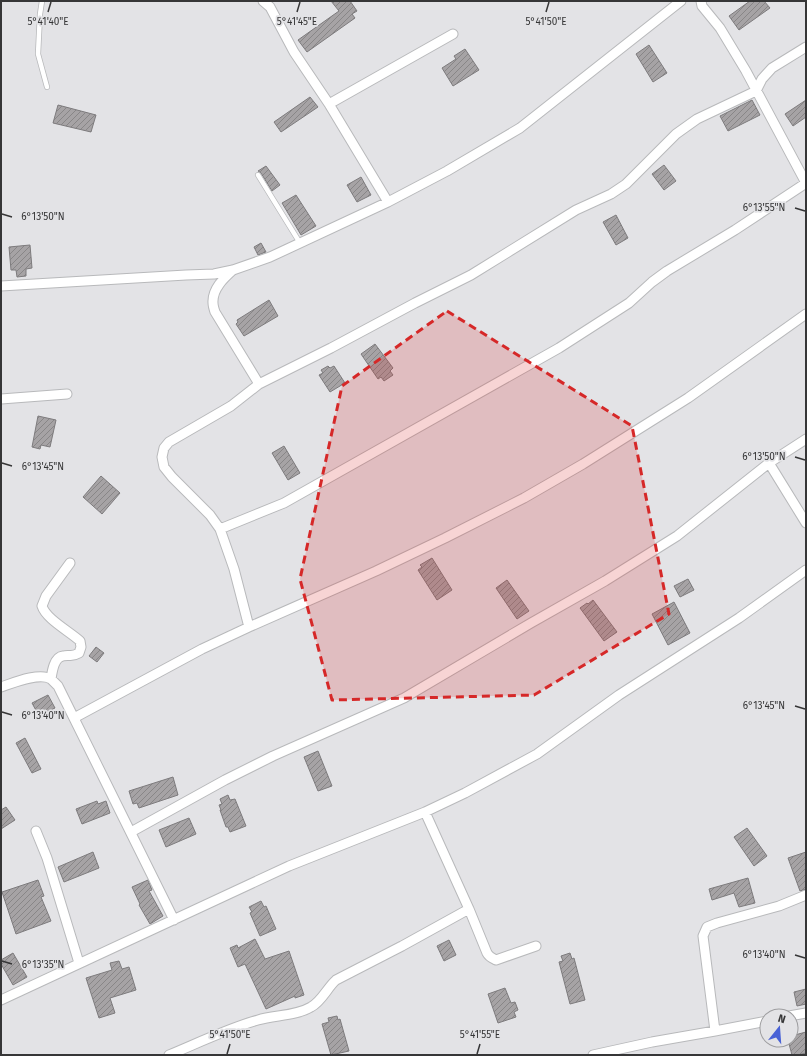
<svg xmlns="http://www.w3.org/2000/svg" width="807" height="1056" viewBox="0 0 807 1056" font-family="'Fira Sans',sans-serif">
	<style>
		.building { fill: url(#building-hatch); stroke: #7d7b7d }
		.lines { fill: none; stroke-linecap: round; stroke-linejoin: round }
		.lane-casing { stroke: #b8b9bb; stroke-width: 6 }
		.street-casing { stroke: #b8b9bb; stroke-width: 11 }
		.lane { stroke: #fff; stroke-width: 4.5 }
		.street { stroke: #fff; stroke-width: 9 }
		.marked { fill: #d62828; fill-opacity: 0.2; stroke: #d62828; stroke-width: 3; stroke-dasharray: 8 5; stroke-linejoin: round }
		.ticks { fill: none; stroke: #363637; stroke-width: 1.5 }
		.ticks-label { font-size: 10px; text-anchor: middle; fill: #363637; stroke: #e3e3e6; stroke-width: 3.5; stroke-linejoin: round; paint-order: stroke }
	</style>
	<defs>
		<pattern id="building-hatch" width="6" height="6" patternUnits="userSpaceOnUse"><rect width="6" height="6" fill="#a6a3a5"/><path d="M-1 1l2-2M0 6l6-6M5 7l2-2" fill="none" stroke="#888687"/></pattern>
	</defs>
	<rect width="100%" height="100%" fill="#e3e3e6"/>
	<path class="building" d="M331,1H350L357,11L352,14L355,18L307,52L298,40L339,11Z
		M750,1H764L770,8L739,30L729,16Z
		M649,45L667,73L653,82L636,54Z
		M465,49L479,70L453,86L442,68L456,59L454,56Z
		M310,97L318,107L281,132L274,122Z
		M752,100L760,115L728,131L720,116Z
		M806,100V117L793,126L785,114Z
		M58,105L96,115L91,132L53,123Z
		M664,165L676,181L664,190L652,174Z
		M266,166L280,185L272,191L261,173L258,171Z
		M361,177L371,195L357,202L347,185Z
		M296,195L316,226L301,235L282,203Z
		M616,215L628,238L616,245L603,222Z
		M261,243L266,252L258,255L254,247Z
		M30,245L32,268L26,269V276L17,277L16,270H11L9,247Z
		M269,300L278,316L244,336L236,324L238,322L237,320Z
		M375,344L393,368L390,371L393,375L384,381L381,377L378,379L361,354Z
		M328,366L330,368L334,366L345,383L330,392L319,375L323,373L321,370Z
		M38,416L56,420L50,447L41,445L40,449L32,447Z
		M284,446L300,473L288,480L272,453Z
		M101,476L120,493L102,514L83,497Z
		M432,558L452,590L437,600L418,570L422,567L420,565Z
		M688,579L694,590L680,597L674,586Z
		M507,580L529,611L517,619L496,588Z
		M593,600L617,632L604,641L580,608L587,603L588,604Z
		M674,602L690,633L668,645L652,614Z
		M96,647L104,653L97,662L89,656Z
		M48,695L55,708L39,716L32,703Z
		M25,738L41,769L32,773L16,743Z
		M318,751L332,786L318,791L304,757Z
		M173,777L178,795L139,808L137,803L133,804L129,791Z
		M228,795L230,800L235,799L246,826L230,832L228,827H226L220,810H221L219,805L222,804L220,799Z
		M97,801L98,804L106,801L110,813L82,824L76,809Z
		M6,807L15,820L1,829V810Z
		M189,818L196,834L166,847L159,830Z
		M747,828L767,856L754,866L734,837Z
		M93,852L99,868L64,882L58,867Z
		M806,852V889L800,891L788,858Z
		M748,878L755,903L739,907L734,893L712,900L709,889Z
		M38,880L44,896L41,897L51,921L16,934L2,892Z
		M148,880L152,890L149,891L163,916L150,924L139,905L140,904L132,887Z
		M261,901L264,907L266,906L276,929L260,936L250,913L252,912L249,907Z
		M255,939L265,959L289,951L304,995L295,998V996L266,1009L245,964L238,967L230,948L237,945L238,948Z
		M449,940L456,955L444,961L437,946Z
		M13,953L27,977L13,985L1,964V960Z
		M570,953L572,959L574,958L585,1000L570,1004L559,962L563,961L561,956Z
		M119,961L122,969L129,967L136,990L110,998L115,1013L99,1018L86,978L112,970L110,963Z
		M505,988L511,1003L515,1002L518,1010L514,1012L516,1017L498,1023L488,994Z
		M806,989V1004L797,1006L794,992Z
		M337,1016L338,1020L340,1019L349,1051L331,1055L322,1024L329,1022L328,1018Z
		M806,1032V1053L798,1055H792L788,1040H791V1036Z"/>
	<g class="lines">
		<g class="lane-casing">
			<path id="lane" d="M42,1L40,14L38,54L47,87
				M258,175L300,243"/>
		</g>
		<g class="street-casing">
			<path id="street" d="M263,1L270,7L294,52L329,104L388,202L447,171L520,128L681,1
				M701,1L702,6L720,28L746,71L806,183
				M329,104L453,34
				M233,270C224,278 212,289 213,303C213,306 214,309 215,312L259,384L331,348L415,303L471,275L576,210L611,194L626,184L676,134L697,119L756,91L762,79L772,68L806,47
				M1,286L186,275L214,274L233,270L270,257L388,202
				M1,399L67,394
				M769,463L806,523
				M220,529L284,503L559,348L629,303L652,282L667,271L735,230L806,183
				M249,627L234,569L220,529L210,515L172,477L164,467L162,457L164,448L169,442L231,406L259,384
				M51,679C52,672 54,657 63,656C71,654 70,658 79,653L81,647L80,641C69,631 46,619 42,606L46,596L70,563
				M1,687C13,683 39,672 51,679C53,681 56,684 58,686L174,920
				M74,718L202,649L249,627L376,571L445,538L524,498L583,464L688,398L806,314
				M36,831L47,858L79,963
				M131,832L225,780L273,756L404,698L531,623L605,581L677,536L769,463L806,439
				M469,909L487,953C489,957 492,958 496,960L536,946
				M1,1000L289,866L425,812L465,793L537,754L619,695L739,618L806,570
				M789,1016L806,1013
				M715,1031L703,936L707,927L717,923L779,906L806,895
				M169,1055C198,1043 229,1028 258,1020C275,1015 296,1016 311,1007C322,1001 327,988 336,980L402,946L469,909L425,812
				M593,1055L652,1042L715,1031L767,1021"/>
		</g>
		<use href="#lane" class="lane"/>
		<use href="#street" class="street"/>
	</g>
	<path class="marked" d="M447,311L632,426L669,614L534,695L332,700L300,579L342,386Z"/>
	<path class="ticks" d="M48,12L51,2M297,12L300,2M546,12L549,2M795,208L805,211M2,214L12,217M795,457L805,460M2,463L12,466M795,706L805,709M2,712L12,715M795,955L805,958M2,961L12,964M227,1054L230,1044M477,1054L480,1044"/>
	<g class="ticks-label">
		<text x="48" y="25">5°41'40"E</text>
		<text x="297" y="25">5°41'45"E</text>
		<text x="546" y="25">5°41'50"E</text>
		<text x="764" y="211">6°13'55"N</text>
		<text x="43" y="220">6°13'50"N</text>
		<text x="764" y="460">6°13'50"N</text>
		<text x="43" y="470">6°13'45"N</text>
		<text x="764" y="709">6°13'45"N</text>
		<text x="43" y="719">6°13'40"N</text>
		<text x="764" y="958">6°13'40"N</text>
		<text x="43" y="968">6°13'35"N</text>
		<text x="230" y="1038">5°41'50"E</text>
		<text x="480" y="1038">5°41'55"E</text>
	</g>
	<rect width="807" height="1056" fill="none" stroke="#363637" stroke-width="4"/>
	<g transform="translate(779 1028) rotate(17)"><circle r="19" fill="#e3e3e6" stroke="#9e9ea0"/>
	<path d="M0-3L7 15L0 10L-7 15Z" fill="#4962d6"/>
	<text y="-6" font-size="11" font-weight="bold" text-anchor="middle" fill="#363637">N</text>
	</g>
</svg>
